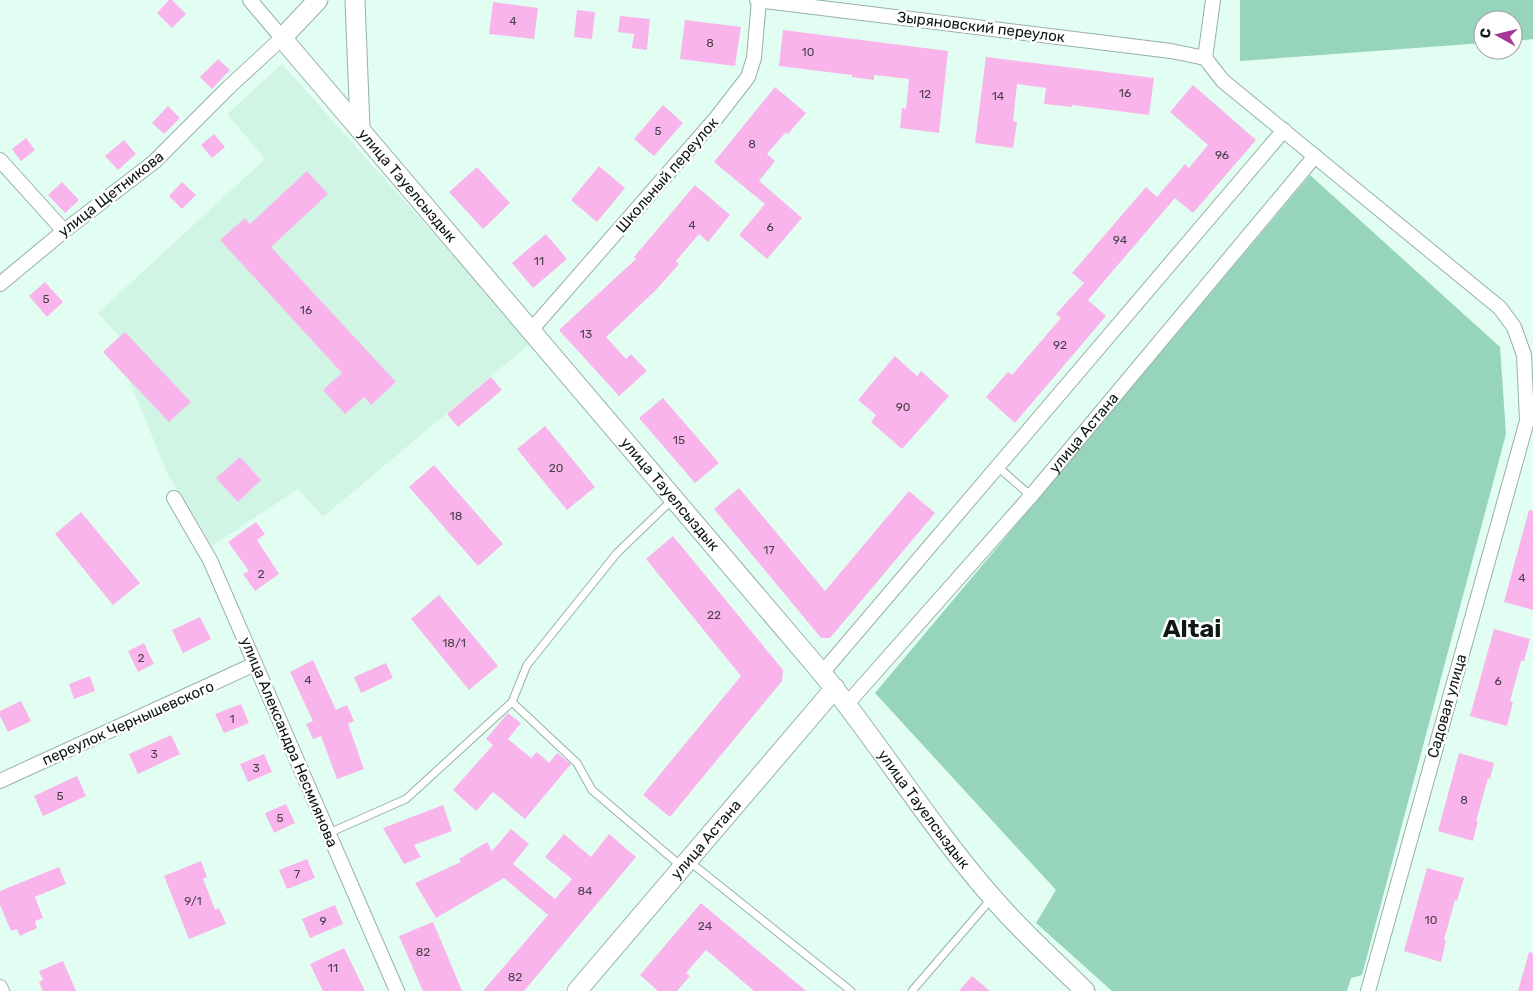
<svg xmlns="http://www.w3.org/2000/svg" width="1533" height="991" viewBox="0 0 1533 991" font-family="Rubik,sans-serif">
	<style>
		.built { fill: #d1f5e5 }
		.green { fill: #96d5bb }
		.building { fill: #f9b5eb }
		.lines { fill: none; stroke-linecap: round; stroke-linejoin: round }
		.lane-casing { stroke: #98b1a6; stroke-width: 9 }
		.street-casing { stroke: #98b1a6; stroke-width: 16 }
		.secondary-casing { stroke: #98b1a6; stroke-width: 21 }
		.lane { stroke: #fff; stroke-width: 7 }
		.street { stroke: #fff; stroke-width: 14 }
		.secondary { stroke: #fff; stroke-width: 19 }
		.labels { text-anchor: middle; stroke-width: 5; stroke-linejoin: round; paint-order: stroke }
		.number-label { font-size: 12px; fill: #4a404a }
		.street-label { font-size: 15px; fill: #0f1914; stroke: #fff }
		.town-label { font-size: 25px; font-weight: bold; fill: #0f1914; stroke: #fff }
	</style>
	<rect width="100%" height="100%" fill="#e2fdf1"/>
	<path class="built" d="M282,64L531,343L323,517L298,489L212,546L168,475L129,380L103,352L119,336L98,313L265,159L227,114Z"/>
	<path class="green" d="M1240,0H1533V39L1513,41V20H1483V43L1240,61Z
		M1310,175L1500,347L1506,434L1362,975L1351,978L1347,991H1112L1036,923L1056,890L875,693Z"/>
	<path class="building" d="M169,0H172L186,14L172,28L157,13Z
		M493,2L538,8L534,39L489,34Z
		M577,10L595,12L592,39L574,37Z
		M620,16L650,19L647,50L632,48L634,34L618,32Z
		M685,20L741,27L735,66L680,59Z
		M783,30L948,51L939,133L900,128L902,108L906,109L909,79L874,75V80L852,77V75L779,66Z
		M986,57L1154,78L1149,115L1072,105V107L1044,104L1046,88L1017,84L1013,121L1017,122L1013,148L975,143Z
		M218,59L230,70L212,89L200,77Z
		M1193,85L1256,140L1193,213L1175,198L1088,300L1106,316L1015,423L986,397L1008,372L1012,375L1061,318L1056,314L1084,283L1072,273L1146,187L1157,197L1185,164L1189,168L1208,145L1170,112Z
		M775,87L806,113L788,134L786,132L767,154L775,161L759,181L802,218L767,259L739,235L765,204L714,162Z
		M663,105L683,123L654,156L634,139Z
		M168,106L180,118L164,134L152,123Z
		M214,134L225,147L212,158L201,145Z
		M26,138L35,150L21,161L12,149Z
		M124,140L136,154L118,170L105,156Z
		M599,166L625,188L597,222L571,200Z
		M477,167L510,203L483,229L449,192Z
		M307,171L328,194L271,247L396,382L371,405L364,397L345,414L323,390L342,373L220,240L245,218L250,224Z
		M62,182L79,200L65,213L48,195Z
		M182,182L196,195L182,209L169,196Z
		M695,185L730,215L708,242L699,234L676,261L679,264L655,291L606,337L626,359L631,354L647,371L619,396L559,330L636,259L634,257Z
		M546,234L567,259L533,288L512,263Z
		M45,282L63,302L47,317L29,296Z
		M125,332L191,402L169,422L103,352Z
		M895,356L917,376L921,371L949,396L902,449L871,422L876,415L858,400Z
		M491,377L502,390L458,427L447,414Z
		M663,398L719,463L695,483L639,418Z
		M545,426L595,487L567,510L517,449Z
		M240,457L261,480L238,502L216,478Z
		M434,465L503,544L478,566L409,487Z
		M739,488L825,591L909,491L935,513L830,638H821L714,509Z
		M1529,510L1533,511V610L1504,602Z
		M81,512L140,583L113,605L55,534Z
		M256,522L265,534L257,540L279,574L255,591L243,574L249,571L228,542Z
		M673,536L783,670L782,681L670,817L643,795L741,676L646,559Z
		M439,595L498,666L469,690L411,619Z
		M200,617L211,639L183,653L172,630Z
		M1494,629L1530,639L1524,661H1521L1510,701L1513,702L1507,726L1470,716Z
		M144,643L154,664L138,672L128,651Z
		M313,660L336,710L347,705L354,721L348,724L364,769L337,779L321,736L313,739L306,724L313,721L290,672Z
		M386,663L393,678L361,693L354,677Z
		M90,676L95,691L74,699L69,684Z
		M21,701L31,721L8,732L0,716V711Z
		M241,704L249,723L224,733L215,714Z
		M508,713L521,723L508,739L531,758L537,752L549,763L557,753L571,764L525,819L493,792L476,811L453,790L493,745L486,739Z
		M171,735L180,754L138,774L129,754Z
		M1459,753L1494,763L1490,779L1488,778L1476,821H1478L1473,841L1438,831Z
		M264,754L272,772L248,782L240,764Z
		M77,776L86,796L43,816L34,796Z
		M286,804L295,823L274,833L265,813Z
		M443,805L452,831L414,845L421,857L404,864L383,828Z
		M511,829L529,844L513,864L555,899L572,879L545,857L564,834L591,857L609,834L636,857L524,991H483L548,915L504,878L436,918L415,883L461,862L459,859L487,842L492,851Z
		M307,859L315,878L287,889L279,870Z
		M201,861L207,877L203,879L209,894L215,910L219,908L226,924L189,939L164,876Z
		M59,867L66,884L35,897L43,918L35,921L37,928L20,936L17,929L11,931L0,905V891Z
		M1427,868L1464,878L1457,901L1455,900L1444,940L1446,941L1441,962L1404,951Z
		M701,903L806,991H754L706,950L686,973L690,976L677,991H658L640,975Z
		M335,905L343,924L310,938L302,919Z
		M433,922L450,962L462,991H423L399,936Z
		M344,948L365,991H323L310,964Z
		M1529,952L1533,953V991H1518Z
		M63,961L76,991H43L39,982L43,980L39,971Z
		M972,976L990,991H959Z"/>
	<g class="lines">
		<g class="lane-casing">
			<path id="lane" d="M998,467L1031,496
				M512,702L577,763L592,790L681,866
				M329,833L406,799L512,702L527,665L617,553L673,499
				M690,862L851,991
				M912,991L992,898"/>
		</g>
		<g class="street-casing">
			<g id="street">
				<path d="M757,0L1171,51L1205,58"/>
				<path d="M1205,58L1223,81L1500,308L1514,327L1524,355L1527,421L1368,991"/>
				<path d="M1205,58L1213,0"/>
				<path d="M0,160L64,231"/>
				<path d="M0,284L64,231L154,162L229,87L282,38L250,0"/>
				<path d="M532,329L717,117L748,77L754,58L759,0"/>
				<path d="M174,498L210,560L397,991"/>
				<path d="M822,673L1284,130"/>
				<path id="s1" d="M847,704L1031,496L1315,156"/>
				<path d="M0,781L255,664"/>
				<path d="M0,987L2,991"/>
			</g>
		</g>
		<g class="secondary-casing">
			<g id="secondary">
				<path id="s2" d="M318,0L282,38L822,673C881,746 930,826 992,897C1020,930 1054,960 1085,991"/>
				<path d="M355,0L360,127"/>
				<path id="s3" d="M577,991L835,688"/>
			</g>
		</g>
		<use href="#lane" class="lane"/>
		<use href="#street" class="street"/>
		<use href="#secondary" class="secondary"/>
	</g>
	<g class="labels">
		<g class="number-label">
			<text x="513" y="25">4</text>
			<text x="710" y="47">8</text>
			<text x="808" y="56">10</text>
			<text x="1125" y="97">16</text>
			<text x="925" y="98">12</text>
			<text x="998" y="100">14</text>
			<text x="658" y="135">5</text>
			<text x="752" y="148">8</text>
			<text x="1222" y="159">96</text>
			<text x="692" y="229">4</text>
			<text x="770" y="231">6</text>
			<text x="1120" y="244">94</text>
			<text x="539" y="265">11</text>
			<text x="46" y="303">5</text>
			<text x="306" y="314">16</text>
			<text x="586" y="338">13</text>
			<text x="1060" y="349">92</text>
			<text x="903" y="411">90</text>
			<text x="679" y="444">15</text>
			<text x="556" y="472">20</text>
			<text x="456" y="520">18</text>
			<text x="769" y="554">17</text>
			<text x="261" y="578">2</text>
			<text x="1522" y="582">4</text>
			<text x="714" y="619">22</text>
			<text x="454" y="647">18/1</text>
			<text x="141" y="662">2</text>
			<text x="308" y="684">4</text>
			<text x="1498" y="685">6</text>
			<text x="232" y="723">1</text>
			<text x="154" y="758">3</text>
			<text x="256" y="772">3</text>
			<text x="60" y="800">5</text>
			<text x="1464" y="804">8</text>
			<text x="280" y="822">5</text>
			<text x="297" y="878">7</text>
			<text x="585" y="895">84</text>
			<text x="193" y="905">9/1</text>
			<text x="1431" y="924">10</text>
			<text x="323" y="925">9</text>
			<text x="705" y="930">24</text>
			<text x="423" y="956">82</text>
			<text x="333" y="972">11</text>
			<text x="515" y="981">82</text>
		</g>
		<g class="street-label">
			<text transform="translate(981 27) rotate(7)" y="5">Зыряновский переулок</text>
			<text transform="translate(667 175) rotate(-49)" y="5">Школьный переулок</text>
			<text dy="5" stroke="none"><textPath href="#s2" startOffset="246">улица Тауелсыздык</textPath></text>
			<text transform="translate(111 194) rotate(-38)" y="5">улица Щетникова</text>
			<text dy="5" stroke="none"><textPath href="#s1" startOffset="360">улица Астана</textPath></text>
			<text dy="5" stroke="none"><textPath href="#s2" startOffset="651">улица Тауелсыздык</textPath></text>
			<text transform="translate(1447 706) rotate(-74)" y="5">Садовая улица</text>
			<text transform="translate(128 723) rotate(-24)" y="5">переулок Чернышевского</text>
			<text transform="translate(289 742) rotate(67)" y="5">улица Александра Несмиянова</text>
			<text dy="5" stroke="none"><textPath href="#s2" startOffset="1056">улица Тауелсыздык</textPath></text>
			<text dy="5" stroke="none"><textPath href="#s3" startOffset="199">улица Астана</textPath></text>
		</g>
		<g class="town-label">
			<text x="1192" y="637">Altai</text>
		</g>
	</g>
	<g transform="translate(1498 35) rotate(278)"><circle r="24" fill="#ffffff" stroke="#9fa3a1"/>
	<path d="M0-4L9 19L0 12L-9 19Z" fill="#a63897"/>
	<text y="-8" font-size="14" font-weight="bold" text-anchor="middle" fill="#0f1914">С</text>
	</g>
</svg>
